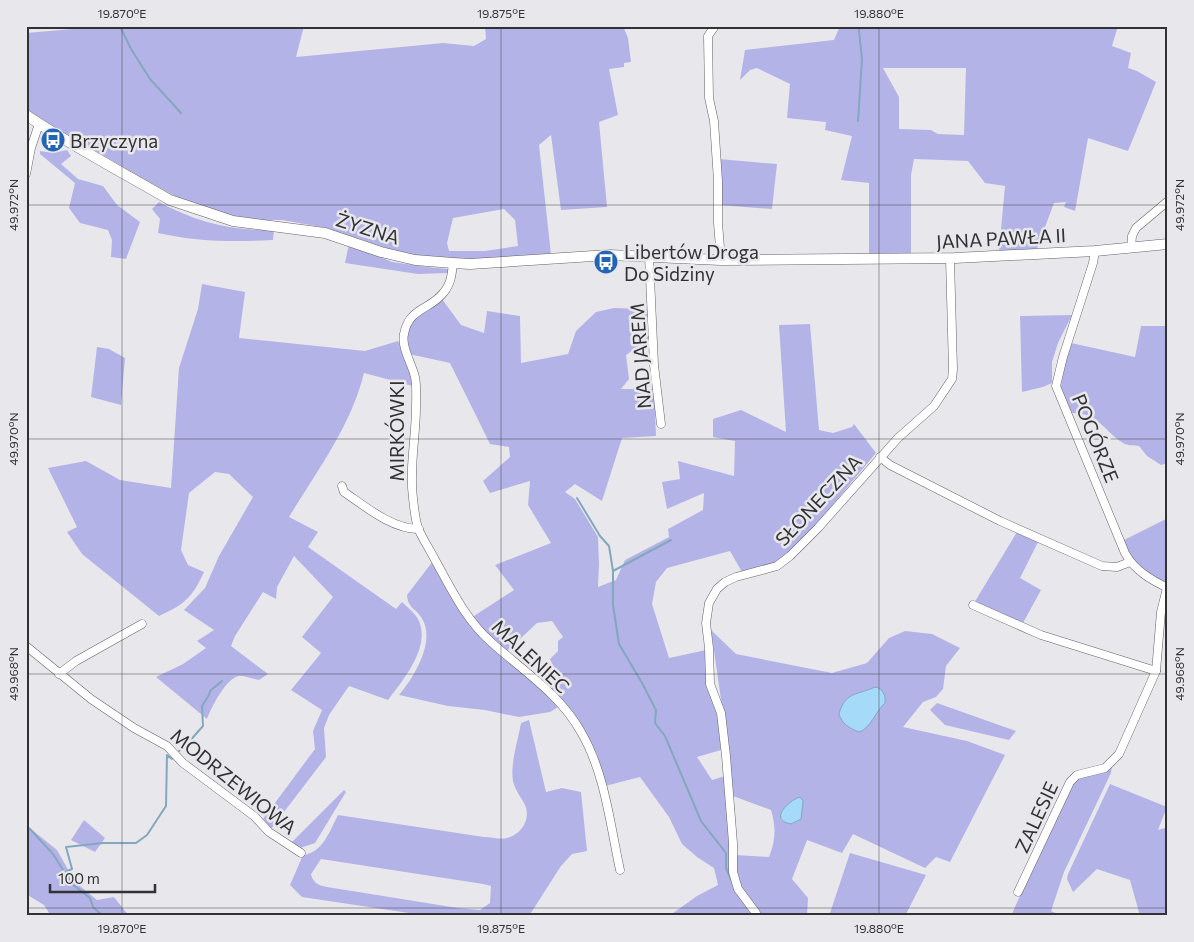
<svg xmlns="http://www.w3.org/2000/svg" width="1194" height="942" viewBox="0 0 1194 942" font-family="Commissioner,sans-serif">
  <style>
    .green { fill: #b4b3e8; fill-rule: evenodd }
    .water { fill: #a6daf9; stroke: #83a8be }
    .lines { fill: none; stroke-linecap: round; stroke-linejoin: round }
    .stream { stroke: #83a8be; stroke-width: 2 }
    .minor-casing { stroke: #636367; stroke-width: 9 }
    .tertiary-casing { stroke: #636367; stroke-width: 11 }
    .minor { stroke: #fff; stroke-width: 8 }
    .tertiary { stroke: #fff; stroke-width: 10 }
    .ticks { fill: none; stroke: #323234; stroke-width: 1; stroke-opacity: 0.45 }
    .labels { text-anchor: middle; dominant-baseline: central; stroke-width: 5; stroke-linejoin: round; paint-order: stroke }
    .poi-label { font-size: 19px; fill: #323234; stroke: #e8e8ec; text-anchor: start }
    .street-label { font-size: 19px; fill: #323234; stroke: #e8e8ec }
    .neatline { fill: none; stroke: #323234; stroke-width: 2 }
    .ticks-label { font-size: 12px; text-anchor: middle; fill: #323234 }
  </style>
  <rect width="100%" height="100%" fill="#e8e8ec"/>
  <g class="green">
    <path d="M73,26h231l-8,31 147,-14 31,3 12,-7 -1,-13h138l5,12 3,24 -7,1v4l-15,2 9,46 -19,7 8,85 -46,3 -10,-75 -12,10 12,110 -67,5 -68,-2 -89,-30 -45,-8h-31l-35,-7 -41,-17 -149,-84v-79l47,-4zM504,209l11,11 3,26 -33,5h-36l-2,-8 6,-25z"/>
    <path d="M840,26h278l-6,20 19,7 -3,15 9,3 19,11 -28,69 -40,-13 -13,73 -11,-4 2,-5 -12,1 -18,48h-37l6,-65 -20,-3 -17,-22 -54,-2 -3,16v78l-42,1v-71l-28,-3 11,-44 -27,-6 1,-8 -39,-4 3,-34 -33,-16 -7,2 -10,10 5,-30 89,-10zM883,68h83l-2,67 -26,-1 -7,-4 -32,-1v-32z"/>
    <polygon points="67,150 71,156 61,164 78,179 103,186 117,205 140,222 126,259 111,257 112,240 108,230 80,223 69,208 75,183 40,154 40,151 53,153"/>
    <polygon points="719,159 777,164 772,209 719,205"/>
    <path d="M159,202c37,20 72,29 115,28l-1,10c-39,2 -76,2 -115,-7l2,-14 -8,-10z"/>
    <polygon points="349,244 392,262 427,267 448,269 448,273 418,274 345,263"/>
    <path d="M202,284l43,8 -6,46 126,13 33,-10 11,28 4,17 -49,-13c-13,53 -47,98 -75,144l29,15 -10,15 88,62 6,-7c5,5 12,10 16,17 14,27 -15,61 -30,81l-39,-14 -20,29 -5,13 2,29 -55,72 -8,-10 52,-70 -2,-18 9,-21 -31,-20 30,-37 -19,-16 31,-40 -39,-41 -17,31 -1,12 -13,-7 -28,44 -4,10 37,28 -9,6c-6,-1 -13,-4 -19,-4 -13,0 -29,32 -33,43l-51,-42 27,-13 23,-16 -9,-7 17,-11 -30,-20 21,-22 14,-32 34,-59 -24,-23 -14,-2 -26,21 -8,57 7,15 16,7c-12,26 -19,32 -45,44l-77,-62 -15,-22 10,-5 -29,-59 38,-7 34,19 51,8 8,-120 19,-59z"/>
    <path d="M442,299l19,26 23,8 3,-22 33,5 1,47 47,-9 8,-23 20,-19 18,-4 34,1 2,30 -24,16 3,24 -8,10h33l2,47 -34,2 -20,63 -27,-17 -10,8 10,7 23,38 1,27 -1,23 18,-7 9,-20 44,-23 -1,-8 35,-19 1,-17 -37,16 -5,-27 18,-3 -2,-18 56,15 1,-35 -22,-4v-18l28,-9 45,22 -7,-107 31,-1 9,106 14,3 19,-6 2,-3 22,29 -81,97 -19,12 -34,10 -12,-21 -63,17 -11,14 -4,22 17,54 37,-8 13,72 2,28 -24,7 15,23 13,-4 6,100 24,40h-86l28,-20 21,-11 -4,-17 -17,-11 -15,-13 -13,-27 -29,-40 -35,9 -8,-32 -20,-31 -33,-41 13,-7 -7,-16 8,-8v-10l5,-4 -11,-16 -15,2 -31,29 -35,-34 43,-28 -19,-25 56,-22 -23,-38 2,-24 -40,12 -7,-12 27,-24 -1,-10 -19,-3 -40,-81 -41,-9c-5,-37 6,-36 33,-55z"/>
    <polygon points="1072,315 1058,343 1052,362 1052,383 1043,387 1022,392 1020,316"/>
    <path d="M1141,326h27v137l-7,2 -14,-9 -8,-10c-4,-1 -12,0 -16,-3 -18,-11 -24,-30 -51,-30l-11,-22 1,-25 9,-23 64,14z"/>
    <polygon points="97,347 109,349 125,358 121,405 91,397"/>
    <polygon points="1168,518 1168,585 1149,575 1135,563 1122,541"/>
    <polygon points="1017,532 1038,542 1020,578 1041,590 1023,623 974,603"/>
    <path d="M433,561l32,56 83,76 10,14 -8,5 -31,5 -34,-7 -37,-4 -49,-11c15,-18 38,-55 22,-78 -6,-9 -13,-9 -14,-22z"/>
    <path d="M711,630l25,24 96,19 35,-10 22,-25 16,-7 27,3 28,14 -14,18 -3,23 -7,8 -13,5 -20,25 64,14 38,14 -55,107 -14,-5 -11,11 -72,-34 -11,19 -35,-13 -15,39 16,19 -1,18h-49c-15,-24 -22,-32 -22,-61l33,2c7,-17 7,-30 2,-47l-38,-14 -4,-41z"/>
    <polygon points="937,703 1016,731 1009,740 945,725 930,710"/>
    <path d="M529,720l17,72 16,-4 19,4 6,59 -15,3 -11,12 -32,50h-100l-127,-19 -12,-12 13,-30c20,-2 27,-25 35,-40l146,22c7,0 17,3 23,1 15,-4 24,-19 18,-33 -4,-8 -10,-15 -12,-24 -3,-16 5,-41 8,-58zM321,859l162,25 8,2 -1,17 -10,7 -22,-2 -131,-21c-9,-2 -14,-4 -16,-13z"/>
    <polygon points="1112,766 1111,773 1064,872 1051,911 1062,916 1011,916 1053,822 1077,776"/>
    <polygon points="1110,784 1167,807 1158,830 1168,827 1168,916 1140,916 1130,880 1097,869 1073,892 1067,879 1068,874"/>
    <polygon points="344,790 346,792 315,843 300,848 292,842"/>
    <polygon points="84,820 105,838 95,852 71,840"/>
    <polygon points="26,825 57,850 75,882 97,900 114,897 129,916 51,916 44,905 26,894"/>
    <polygon points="850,853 926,875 905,916 829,916"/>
  </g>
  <g class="water">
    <path d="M875,687c8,1 11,9 10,16 -9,8 -15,26 -26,29 -10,-4 -17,-8 -20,-18 6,-23 20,-19 36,-27z"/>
    <path d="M797,798l3,-1 3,4 -2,18 -10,5c-22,-4 -4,-21 6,-26z"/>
  </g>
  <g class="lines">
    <g class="stream">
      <polyline points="120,26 131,49 150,79 181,113"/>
      <polyline points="858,121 862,59 859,31 860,26"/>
      <polyline points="577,498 600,536 609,546 613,571 613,605 619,644 642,683 656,710 655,723 665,736 701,821 726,853 726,868 734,886"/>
      <polyline points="613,571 671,540"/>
      <polyline points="179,751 188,743 203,726 202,706 209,695 210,691 222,681"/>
      <polyline points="26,827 30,829 53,854 72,884 90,898 93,907 103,916"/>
      <polyline points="65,872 72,869 66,847 103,843 136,843 147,835 166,806 167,755 172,759"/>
    </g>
    <defs>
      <g id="minor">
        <polyline points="715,26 708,36 709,98 714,121 718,181 718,223 721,260"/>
        <polyline points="26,174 31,148 39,124"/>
        <polyline points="1131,248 1132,236 1136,228 1168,201"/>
        <path d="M1095,251l-2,12 -30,94 -7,29 69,167c9,17 26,27 43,35"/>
        <polyline points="649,256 654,365 661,424"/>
        <path d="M453,263c-1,10 -2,21 -9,29 -13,18 -35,15 -40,42 -3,13 8,30 11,43 2,10 1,21 1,30 0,30 -7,61 -3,91 1,10 2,20 5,30 4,10 11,20 16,30 17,30 31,61 57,84 31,28 69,52 90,90 24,41 29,92 39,138"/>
        <polyline points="880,457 890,465 1000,521 1102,566 1117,567 1130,562"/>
        <path d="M342,486l2,6c22,15 48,37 75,37"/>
        <polyline points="973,605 1041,635 1156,671"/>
        <polyline points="26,646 91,699 134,728 167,746 183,763 254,816 269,832 301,853"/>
        <polyline points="59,674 76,661 142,624"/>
        <polyline points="1018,892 1070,782 1077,775 1105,768 1119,754 1156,671 1161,612 1167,588"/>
        <polyline points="756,916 756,913 738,889 733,872 733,843 726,756 721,713 710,684 709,648 706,623 709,603 717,589 725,582 736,577 777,566 790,556 818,528 898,438 934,406 952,379 953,369 950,259"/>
      </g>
      <path id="tertiary" d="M26,115c46,31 96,57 144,85l63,21 92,12 56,19 34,8 38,3 17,1 139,-9 112,5 234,-2 140,-7 73,-7"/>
    </defs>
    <use href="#minor" class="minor-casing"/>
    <use href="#tertiary" class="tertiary-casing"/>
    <use href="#minor" class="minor"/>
    <use href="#tertiary" class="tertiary"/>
  </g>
  <path class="ticks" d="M122,26v890M501,26v890M879,26v890M26,205h1142M26,439h1142M26,674h1142M26,908h1142"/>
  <defs>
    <symbol id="bus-disc" viewBox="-11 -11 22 22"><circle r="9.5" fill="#2464b5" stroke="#e8e8ec"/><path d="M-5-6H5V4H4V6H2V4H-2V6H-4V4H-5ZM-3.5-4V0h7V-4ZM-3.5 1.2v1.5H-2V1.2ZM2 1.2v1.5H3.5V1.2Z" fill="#fff"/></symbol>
  </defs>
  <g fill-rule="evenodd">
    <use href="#bus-disc" x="39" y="126" width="28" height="28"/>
    <use href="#bus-disc" x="592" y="248" width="28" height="28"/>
  </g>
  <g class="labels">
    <g class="poi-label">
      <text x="70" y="140">Brzyczyna</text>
      <text x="624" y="251">Libertów Droga<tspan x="624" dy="22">Do Sidziny</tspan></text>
    </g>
    <g class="street-label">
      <text transform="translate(368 228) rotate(17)">ŻYZNA</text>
      <text transform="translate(1001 238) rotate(-3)">JANA PAWŁA II</text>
      <text transform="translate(640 356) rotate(-94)">NAD JAREM</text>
      <text transform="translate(396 431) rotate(-90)">MIRKÓWKI</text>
      <text transform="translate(1096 438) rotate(68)">POGÓRZE</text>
      <text transform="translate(818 500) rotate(-47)">SŁONECZNA</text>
      <text transform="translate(531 656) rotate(43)">MALENIEC</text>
      <text transform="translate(234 781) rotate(39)">MODRZEWIOWA</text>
      <text transform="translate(1036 817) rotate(-65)">ZALESIE</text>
    </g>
  </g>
  <rect width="1194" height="942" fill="none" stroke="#e8e8ec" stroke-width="55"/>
  <path d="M50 884v8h105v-8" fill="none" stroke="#323234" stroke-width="2.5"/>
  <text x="58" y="884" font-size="15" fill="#323234" stroke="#e8e8ec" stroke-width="4" paint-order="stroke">100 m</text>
  <rect x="28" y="28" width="1138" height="886" class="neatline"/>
  <g class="ticks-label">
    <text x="122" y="18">19.870°E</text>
    <text x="501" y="18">19.875°E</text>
    <text x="879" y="18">19.880°E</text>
    <text transform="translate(14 205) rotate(-90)" y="4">49.972°N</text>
    <text transform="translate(1180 205) rotate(-90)" y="4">49.972°N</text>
    <text transform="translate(14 439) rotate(-90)" y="4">49.970°N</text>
    <text transform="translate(1180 439) rotate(-90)" y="4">49.970°N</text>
    <text transform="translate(14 674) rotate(-90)" y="4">49.968°N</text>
    <text transform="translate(1180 674) rotate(-90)" y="4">49.968°N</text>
    <text x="122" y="933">19.870°E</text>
    <text x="501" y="933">19.875°E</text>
    <text x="879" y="933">19.880°E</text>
  </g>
</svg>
